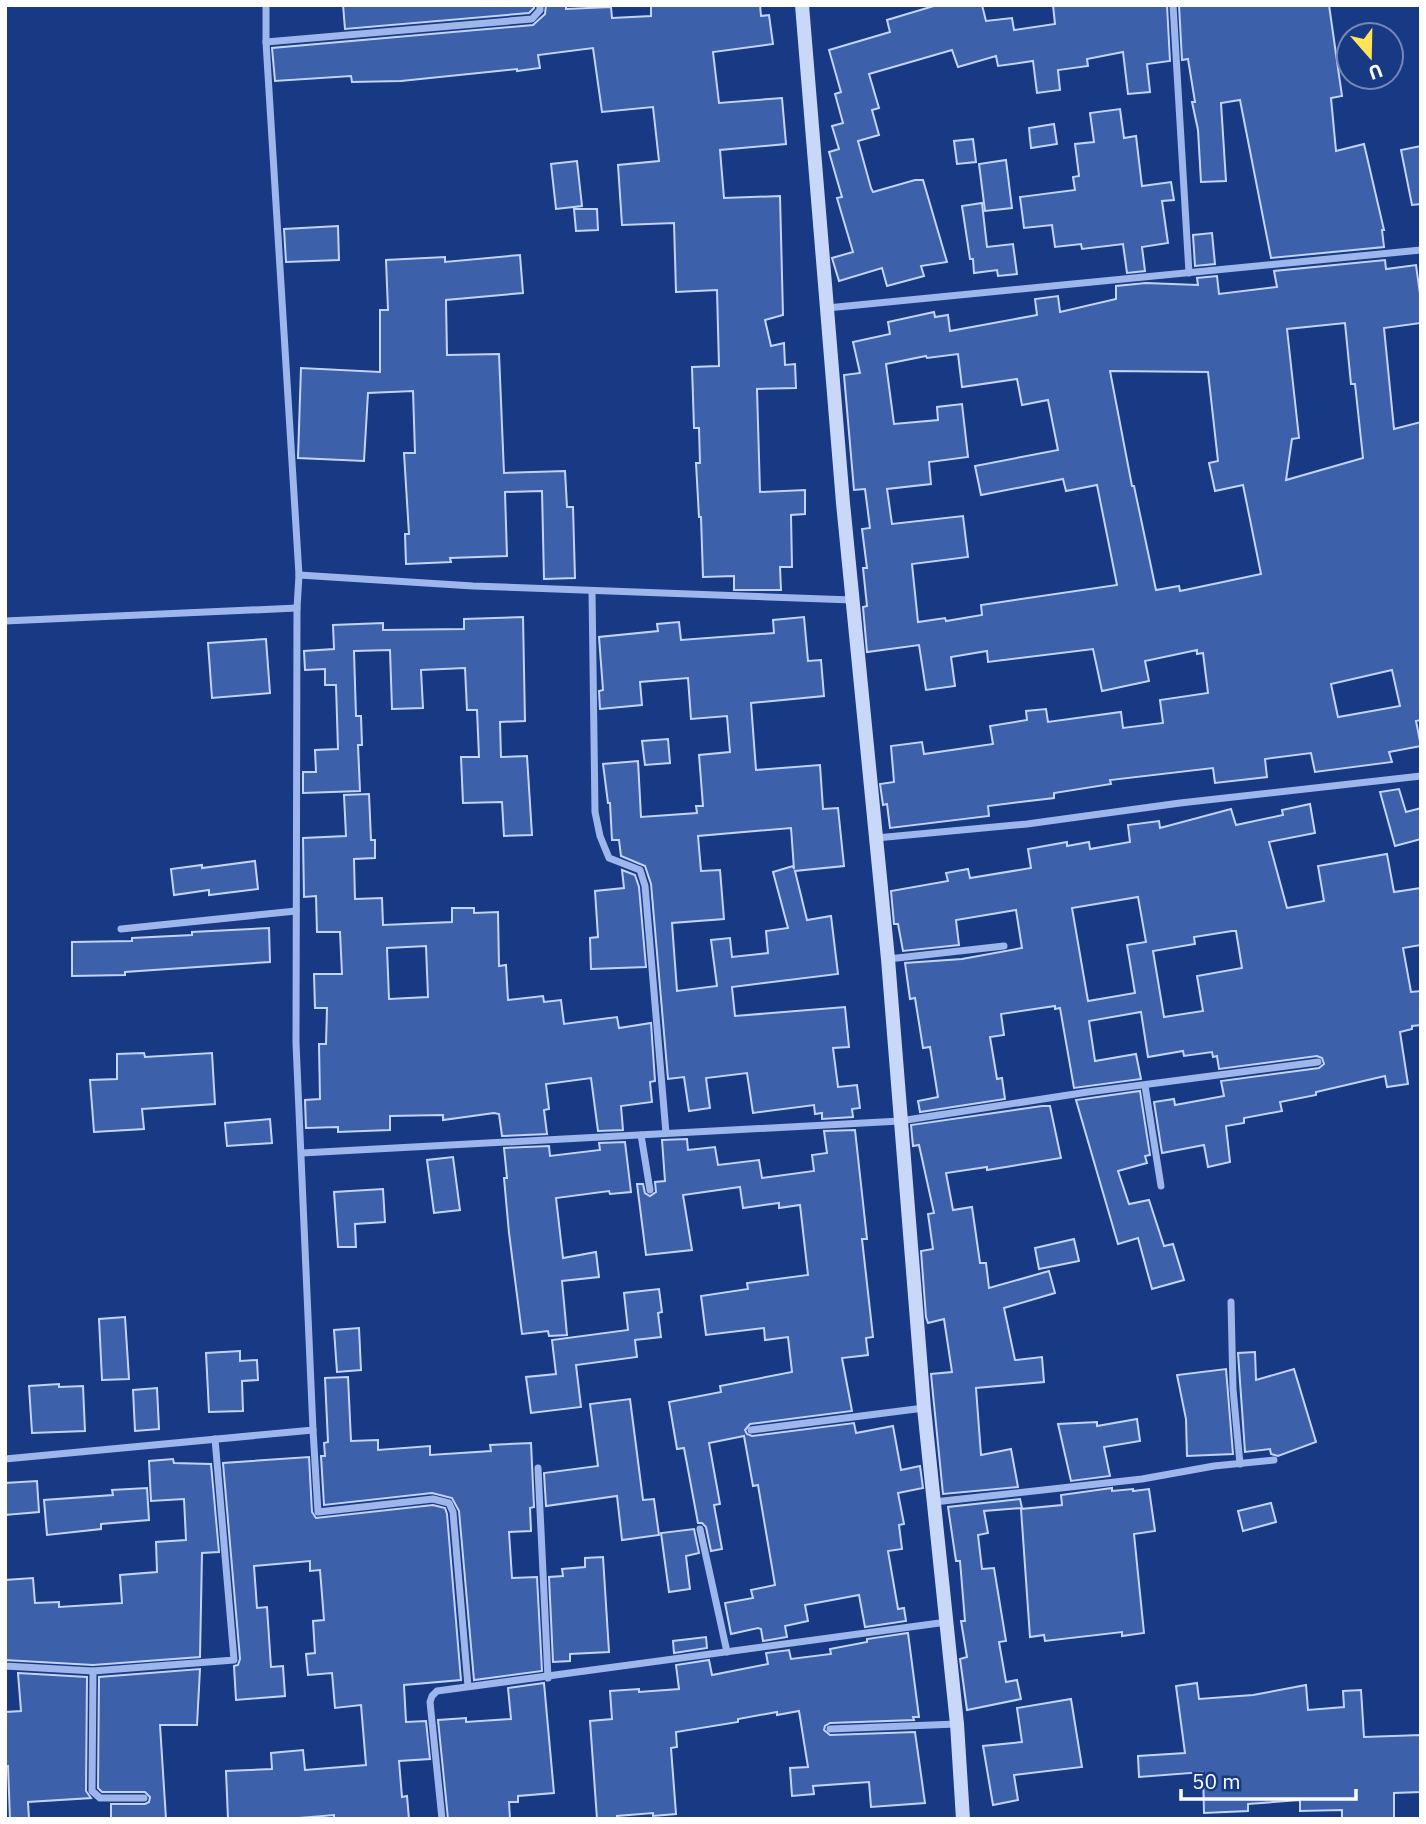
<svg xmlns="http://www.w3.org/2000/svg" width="1426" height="1824" viewBox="0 0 1426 1824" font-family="'IBM Plex Sans',sans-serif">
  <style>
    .building { fill: #3d60ab; stroke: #c2d4f9; stroke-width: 2; fill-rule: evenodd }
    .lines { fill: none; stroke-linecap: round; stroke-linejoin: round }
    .minor { stroke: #9db6ec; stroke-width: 7 }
    .secondary { stroke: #c9d7f9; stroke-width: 14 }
  </style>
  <rect width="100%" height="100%" fill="#183983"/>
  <g class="building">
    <polygon points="343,5 534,5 534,8 529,13 345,29"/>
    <polygon points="546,5 566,5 566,9 611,7 612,18 651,16 651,5 760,5 761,16 769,15 773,44 713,52 719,103 782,98 786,144 720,150 724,198 780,196 783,315 765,320 771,346 784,343 785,365 795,364 796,388 757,389 760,492 805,490 805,514 791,515 792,567 780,567 781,590 734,590 734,576 703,577 701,517 699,517 696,463 700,463 699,428 694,428 692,367 719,366 717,290 676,292 674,223 622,225 618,165 659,161 653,107 602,112 593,48 538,55 540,68 517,71 517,69 401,81 352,82 351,76 275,81 272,48 533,25 545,14"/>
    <polygon points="937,5 982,5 986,21 1012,18 1014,30 1055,24 1053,5 1167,5 1170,61 1147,64 1150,92 1128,94 1123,52 1087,59 1088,66 1058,70 1060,90 1037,93 1033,61 998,66 996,56 958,67 952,50 869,74 879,108 872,110 879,135 858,141 871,188 873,192 915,180 923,180 947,262 921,266 924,276 887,286 882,268 839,281 832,258 853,252 837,198 842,197 829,152 839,149 832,126 843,123 835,94 841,92 829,50 890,32 887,20"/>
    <polygon points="1179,5 1329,5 1342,96 1331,98 1336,151 1364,144 1384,230 1382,230 1384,247 1271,258 1240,100 1221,103 1226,181 1201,182 1198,130 1192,102 1195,102 1188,59 1182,60"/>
    <polygon points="1120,109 1124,138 1136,136 1142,186 1171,182 1174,200 1162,201 1168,243 1142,247 1145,271 1127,273 1123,244 1082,249 1081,244 1055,247 1052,225 1024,228 1020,197 1075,190 1073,177 1079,176 1075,144 1094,142 1090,113"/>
    <polygon points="1054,124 1057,144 1031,148 1029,128"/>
    <polygon points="973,139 976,162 957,164 954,141"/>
    <polygon points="1421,146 1421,204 1412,205 1401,150"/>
    <polygon points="1006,160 1012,208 985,211 979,164"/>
    <polygon points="577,161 582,206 556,209 551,164"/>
    <polygon points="982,203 987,247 1013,244 1017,274 998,276 997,270 974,273 973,259 970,259 962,206"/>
    <polygon points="574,209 597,209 598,230 576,231"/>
    <polygon points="338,226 339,260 286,262 284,229"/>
    <polygon points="1212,233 1215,264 1195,266 1193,235"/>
    <polygon points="520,255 523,293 446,300 447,355 499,354 504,473 565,471 567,507 573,507 575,578 544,579 542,491 505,492 507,556 450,558 451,562 406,564 405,534 409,534 404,453 415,453 413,391 368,393 364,461 298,458 301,368 380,372 380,310 388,310 386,260 445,257 445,262"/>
    <path d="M1385,260l1,9 30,-4 5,36v22l-37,5 10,101 27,-7v298l-5,1 5,25 -32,6 3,10 -77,10 -4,-19 -46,6 2,18 -52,6 -2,-15 -103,12 1,4 -57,9v5l-66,8 1,10 -99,12 -3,-24 -4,1 -3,-21 14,-2 -3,-36 31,-4 2,12 69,-10 -3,-18 37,-6 -1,-9 20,-2 2,13 73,-10 2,16 40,-5 -3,-23 48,-7 -5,-40 -6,1v-4l-52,11 4,20 -47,10 -9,-42 -105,13 -1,-11 -36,6 4,29 -29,4 -7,-45 -52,7 -4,-45 4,-1 -4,-38h4l-5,-39 8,-1 -5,-39 -11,1 -10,-115 16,-2 -7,-31 37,-8 -2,-12 46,-10 1,5 13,-2 2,16 87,-16 -2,-16 23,-3 2,16 56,-13v-13l30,-3 52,2 -1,-7 20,-2 2,18 58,-7 -3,-16zM1345,323l6,61h4l8,74 -77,22 6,-41 7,-1 -12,-109zM958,354l4,33 55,-8 5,26 26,-5 10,50 -83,16 6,29 82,-16 3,12 31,-6 20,100 -136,20 1,10 -36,6 -1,-3 -27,4 -6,-58 56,-7 -5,-41 -71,8 -5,-35 44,-5 -2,-22 39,-5 -6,-53 -25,3 1,13 -44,4 -8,-60 40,-8 1,2zM1110,371l98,1 10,89 -9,2 6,28 28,-6 18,89 -81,17 -1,-5 -23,4 -22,-104h-2zM1392,670l8,36 -62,11 -7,-33z"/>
    <polygon points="523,617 525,721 500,722 501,757 527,756 532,835 504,836 502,802 463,803 461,757 479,757 477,710 467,710 465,668 421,670 423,708 392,709 390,650 354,651 356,716 361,716 362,745 358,745 360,791 303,793 303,772 316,772 315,750 338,749 336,685 325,685 325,669 305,670 304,651 334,649 333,625 383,623 383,630 464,629 464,619"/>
    <path d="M804,617l4,44 13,-1 3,36 -73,7 5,67 64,-5 3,44 15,-1 6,58 -49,5 12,49 24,-4 7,58 -106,13 3,29 110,-9 4,40 -16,1 5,39 19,-2 3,23 -8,1 1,8 -31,2v-6l-7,1 -1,-9 -61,8 -6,-40 -41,5 4,30 -21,3 -5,-34 -16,2 -17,-195 -6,-18 -24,-10 -2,-16h-7l-2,-37h-2l-5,-39 35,-3 3,56 56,-4 -1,-7h7l-4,-51 31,-3 -3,-36 -36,3 -3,-41 -48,4 2,23 -42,4 -1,-18 4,-1 -4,-53 59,-6 -1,-7 22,-2 2,18 93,-7 -1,-13zM791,828l3,41 -1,-3 -20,6 15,56 -22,3 2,22 -36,4 -2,-19 -19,2 6,46 -40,5 -5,-68 52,-4 -4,-49 -19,1 -3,-35z"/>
    <polygon points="266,639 270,693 212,698 208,643"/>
    <polygon points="668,739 670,763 645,765 642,741"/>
    <polygon points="1399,789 1406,812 1421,808 1421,839 1395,846 1380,792"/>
    <path d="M369,794l2,46h4v18l-21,1 1,40 27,-1 1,27 69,-3v-14h22v5l24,-1 1,54 7,-1 2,35 35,-4 1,6 17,-2 3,24 53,-7 2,11 32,-5 4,58 -5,1 2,20 -31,4 2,24 -25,1 -7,-53 -45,6 3,25 -5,1 3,24 -45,2 -3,-22 -5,-1 -51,7v-5l-53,1v14l-52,2v-5l-32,1 -1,-28 15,-1 -1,-55h7l1,-36h-12l-1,-34h28l-2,-42h-23l-1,-36 -12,1 -1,-59 43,-2 -2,-41zM426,946l2,51 -39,2 -2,-51z"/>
    <path d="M1310,804l5,29 -46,9 18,66 37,-7 -6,-35 69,-12 7,38 27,-4v57l-18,3 8,44 10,-1v34l-9,1v3l-12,3 8,52 -21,3 -2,-11 -69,16v3l-36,7 2,9 -38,7v5l-18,3 4,36 -22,5 -4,-22 -42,8 -8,-51 20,-3 1,6 49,-9 -3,-15 98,-13 5,-4 -2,-6 -5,-2 -98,13 -2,-13 -4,1 -1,-5 -28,4 -1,-5 -35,6 -7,-45 -52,9 6,40 41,-7 5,25 -67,9 -14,-80 -5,1v-3l-54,8 3,21 -14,2 7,42 5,-1 3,21 -85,13 -2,-11 20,-4 -8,-50 -7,1 -8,-50 -5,1 -5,-36 57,-4 60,-11 -6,-38 -60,10 3,25 -56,6 -5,-27h-4l-3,-33 57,-10 -2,-8 22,-4 2,9 61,-10 -3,-19 39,-7v4l22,-4 1,7 40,-7 -2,-17 31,-4 1,7 71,-19 5,16 47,-10 -1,-5zM1138,897l8,45 -19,3 8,48 -47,8 -16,-93zM1232,931h4l6,37 -45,8 6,35 -39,6 -11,-66 42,-7 -1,-7z"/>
    <polygon points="255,861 258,889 209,895 209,890 174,895 171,869 202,865 202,868"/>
    <polygon points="622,870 635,875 639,887 646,967 591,969 590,938 598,937 595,891 624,888"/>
    <polygon points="269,928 270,962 125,972 125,975 72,976 72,942 132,941 132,938 192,935 192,932"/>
    <polygon points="144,1053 145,1057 212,1053 215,1104 142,1109 144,1129 94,1132 90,1080 117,1079 117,1054"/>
    <polygon points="1140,1091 1150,1155 1145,1156 1147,1163 1118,1171 1129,1204 1149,1200 1164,1246 1173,1244 1184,1280 1152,1289 1138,1238 1118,1244 1076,1100"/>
    <polygon points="1042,1106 1050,1106 1061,1158 987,1170 987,1167 946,1173 953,1210 972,1207 980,1263 986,1263 989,1288 1049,1271 1055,1293 1004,1308 1015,1360 1042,1357 1044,1382 976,1388 981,1455 1011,1449 1018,1487 943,1494 931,1374 952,1372 944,1319 928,1323 926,1317 921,1251 933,1249 928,1214 934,1213 919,1145 913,1146 911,1125"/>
    <polygon points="270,1119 272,1143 227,1146 225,1123"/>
    <polygon points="855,1130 867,1239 862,1239 873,1337 866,1338 868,1355 842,1358 852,1411 750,1424 745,1430 747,1434 752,1436 854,1423 856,1433 893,1426 901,1470 920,1466 923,1488 898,1493 904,1524 899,1525 902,1549 888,1551 898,1609 904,1608 906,1621 865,1627 859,1595 805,1605 808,1621 785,1626 787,1637 763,1641 761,1629 758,1628 731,1634 725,1603 753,1598 751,1590 775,1585 758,1485 753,1486 744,1436 709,1443 720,1504 714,1505 722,1549 711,1551 706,1527 702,1523 698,1523 684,1448 677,1449 669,1402 721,1392 720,1386 792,1372 788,1337 765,1340 764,1328 706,1335 701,1296 748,1289 747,1283 808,1275 800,1205 779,1208 779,1203 743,1208 740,1187 683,1195 692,1250 646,1255 637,1184 643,1184 645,1193 650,1196 656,1192 655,1182 665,1181 662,1140 687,1139 688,1150 715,1147 718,1165 759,1160 762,1178 814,1171 812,1155 827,1153 824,1131"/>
    <polygon points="625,1142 631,1192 610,1194 609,1191 556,1198 563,1258 596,1252 599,1277 562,1281 567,1335 549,1336 548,1331 522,1334 509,1233 504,1178 507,1178 504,1148 549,1146 550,1156 600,1150 599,1143"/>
    <polygon points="453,1157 460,1210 434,1213 427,1160"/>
    <polygon points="383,1189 385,1222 355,1224 356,1247 338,1247 334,1192"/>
    <polygon points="1074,1239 1079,1261 1039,1269 1035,1248"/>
    <polygon points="659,1289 662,1312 658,1313 661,1337 635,1340 637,1357 576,1365 581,1407 531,1413 526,1377 556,1374 552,1340 628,1330 624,1293"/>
    <polygon points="125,1317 129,1379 102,1380 99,1319"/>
    <polygon points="359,1328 361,1370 337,1372 334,1330"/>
    <polygon points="240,1351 240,1361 257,1360 258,1380 242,1381 243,1411 209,1412 206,1353"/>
    <polygon points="1255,1352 1256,1380 1294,1369 1316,1442 1278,1456 1271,1454 1270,1449 1245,1452 1238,1353"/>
    <polygon points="1226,1369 1233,1454 1187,1456 1186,1419 1177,1375"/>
    <polygon points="348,1377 351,1441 378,1440 378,1450 430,1446 430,1455 491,1451 490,1445 531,1443 534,1507 530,1508 531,1531 509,1532 512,1578 537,1577 542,1671 474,1680 459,1511 452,1498 432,1493 324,1505 321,1456 325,1456 324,1443 328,1442 325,1378"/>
    <polygon points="59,1384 59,1387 83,1386 85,1431 32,1433 29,1386"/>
    <polygon points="157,1388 159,1429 135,1431 133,1390"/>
    <polygon points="630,1399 643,1500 654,1499 659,1535 622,1540 617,1496 546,1506 544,1473 598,1466 590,1404"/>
    <polygon points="1137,1419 1140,1441 1104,1447 1110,1476 1071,1481 1058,1424 1097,1422 1097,1426"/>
    <polygon points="309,1457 312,1512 316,1518 433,1505 445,1508 447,1514 461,1680 404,1685 406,1722 426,1721 430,1759 399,1761 402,1797 407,1796 409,1819 334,1819 334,1815 287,1819 228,1819 226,1771 272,1769 271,1753 303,1750 305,1770 366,1765 361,1705 335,1708 332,1673 308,1675 306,1654 315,1653 313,1621 324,1620 320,1570 310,1571 310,1561 254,1566 257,1608 267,1607 271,1667 283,1666 285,1696 236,1700 234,1666 238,1665 240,1659 223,1463"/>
    <polygon points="173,1459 174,1463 211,1464 219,1552 202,1553 200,1657 93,1665 5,1660 5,1580 33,1578 35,1603 59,1602 59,1607 122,1603 120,1575 157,1572 156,1542 186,1540 184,1499 151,1501 149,1461"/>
    <polygon points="37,1481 39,1512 5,1515 5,1483"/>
    <polygon points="147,1488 149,1520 101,1524 101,1529 47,1535 44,1500 113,1495 112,1490"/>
    <polygon points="1112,1488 1112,1491 1133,1489 1133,1491 1149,1489 1155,1531 1134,1534 1144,1633 1122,1636 1122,1632 1045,1641 1044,1635 1030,1637 1021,1509 1062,1505 1061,1495"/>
    <polygon points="1020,1499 1022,1508 984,1511 988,1533 978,1535 982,1569 994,1568 1006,1641 999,1642 1006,1682 1017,1680 1021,1699 967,1710 960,1659 967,1657 961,1621 965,1621 960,1561 956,1561 948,1507"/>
    <polygon points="1271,1503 1276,1522 1243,1531 1238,1511"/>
    <polygon points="694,1529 699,1553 686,1556 690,1589 669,1592 661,1533"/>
    <polygon points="603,1557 609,1652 570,1654 570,1661 553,1662 549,1577 563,1576 562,1569 585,1567 585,1558"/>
    <polygon points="908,1633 919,1717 913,1717 914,1720 830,1723 825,1726 824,1730 830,1735 915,1732 925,1803 871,1807 869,1782 813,1786 814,1794 792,1796 790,1768 808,1767 799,1711 777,1715 777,1712 738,1719 738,1722 676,1732 677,1747 671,1748 676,1814 653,1816 653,1813 617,1816 617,1819 597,1819 590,1721 612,1719 610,1691 639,1689 639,1692 679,1689 676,1665 709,1660 712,1675 768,1664 766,1653 789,1650 791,1659 831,1654 830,1649 867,1642 867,1639"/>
    <polygon points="706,1637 707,1648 674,1653 673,1641"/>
    <polygon points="200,1669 197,1725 160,1725 166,1819 111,1819 111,1804 145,1804 149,1802 150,1797 145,1792 102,1792 98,1788 99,1677"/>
    <polygon points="18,1673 87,1677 86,1791 91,1798 28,1802 29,1819 10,1819 8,1766 5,1767 5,1712 21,1711"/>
    <polygon points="544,1683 554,1793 518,1796 518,1802 509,1802 510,1819 448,1819 438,1720 466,1718 466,1722 511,1719 508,1688"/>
    <polygon points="1197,1683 1199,1699 1253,1695 1306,1685 1308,1710 1344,1707 1343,1691 1361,1690 1364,1737 1421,1735 1421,1792 1394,1793 1394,1819 1342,1819 1342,1810 1300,1811 1300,1800 1248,1804 1248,1811 1204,1813 1203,1772 1139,1777 1138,1756 1185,1753 1176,1686"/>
    <polygon points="1071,1699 1082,1767 1014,1775 1018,1800 993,1805 983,1746 1022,1742 1017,1708"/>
  </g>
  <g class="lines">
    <g class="minor">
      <polyline points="266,5 266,42 299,575"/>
      <polyline points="1173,5 1189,273"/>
      <polyline points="266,42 532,19 540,10 540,5"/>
      <polyline points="827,308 1421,250"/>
      <polyline points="592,591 595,812 600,836 609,858 640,870 645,886 666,1133"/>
      <polyline points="5,621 297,608"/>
      <polyline points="876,838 1027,824 1180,803 1421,776"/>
      <polyline points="121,929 296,911"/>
      <polyline points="888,959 1004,946"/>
      <polyline points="1145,1086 1161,1186"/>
      <polyline points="641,1135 650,1190"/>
      <polyline points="302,1153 900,1121 1088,1092 1318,1062"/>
      <polyline points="1231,1302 1233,1389 1240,1464"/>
      <polyline points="313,1430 318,1512 433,1499 449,1503 453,1512 468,1686"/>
      <polyline points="751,1430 924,1408"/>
      <polyline points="5,1459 313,1430 296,1043 297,608 299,575 473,586 852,600"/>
      <polyline points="538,1468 548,1678"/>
      <polyline points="934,1502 1142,1479 1214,1466 1274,1460"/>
      <polyline points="700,1529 727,1652"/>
      <polyline points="5,1666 93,1671 234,1660 215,1439"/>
      <polyline points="93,1671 92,1791 100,1798 144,1798"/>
      <polyline points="830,1729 957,1724"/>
      <polyline points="442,1819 430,1702 432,1696 437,1691 947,1622"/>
    </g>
    <polyline class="secondary" points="802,5 843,503 888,959 924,1408 957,1724 963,1819"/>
  </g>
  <rect width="1426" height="1824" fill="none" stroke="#ffffff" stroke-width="14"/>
  <g transform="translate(1370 56) rotate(160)"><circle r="33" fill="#183983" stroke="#7488b5" stroke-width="2"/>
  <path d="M0-5L12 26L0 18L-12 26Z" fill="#ffe457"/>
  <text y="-10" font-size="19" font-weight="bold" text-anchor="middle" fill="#ffffff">U</text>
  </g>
  <path d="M1181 1789v10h175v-10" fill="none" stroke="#ffffff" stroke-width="3.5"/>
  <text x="1192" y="1789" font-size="21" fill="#ffffff" stroke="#183983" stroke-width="5" paint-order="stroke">50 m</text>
</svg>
